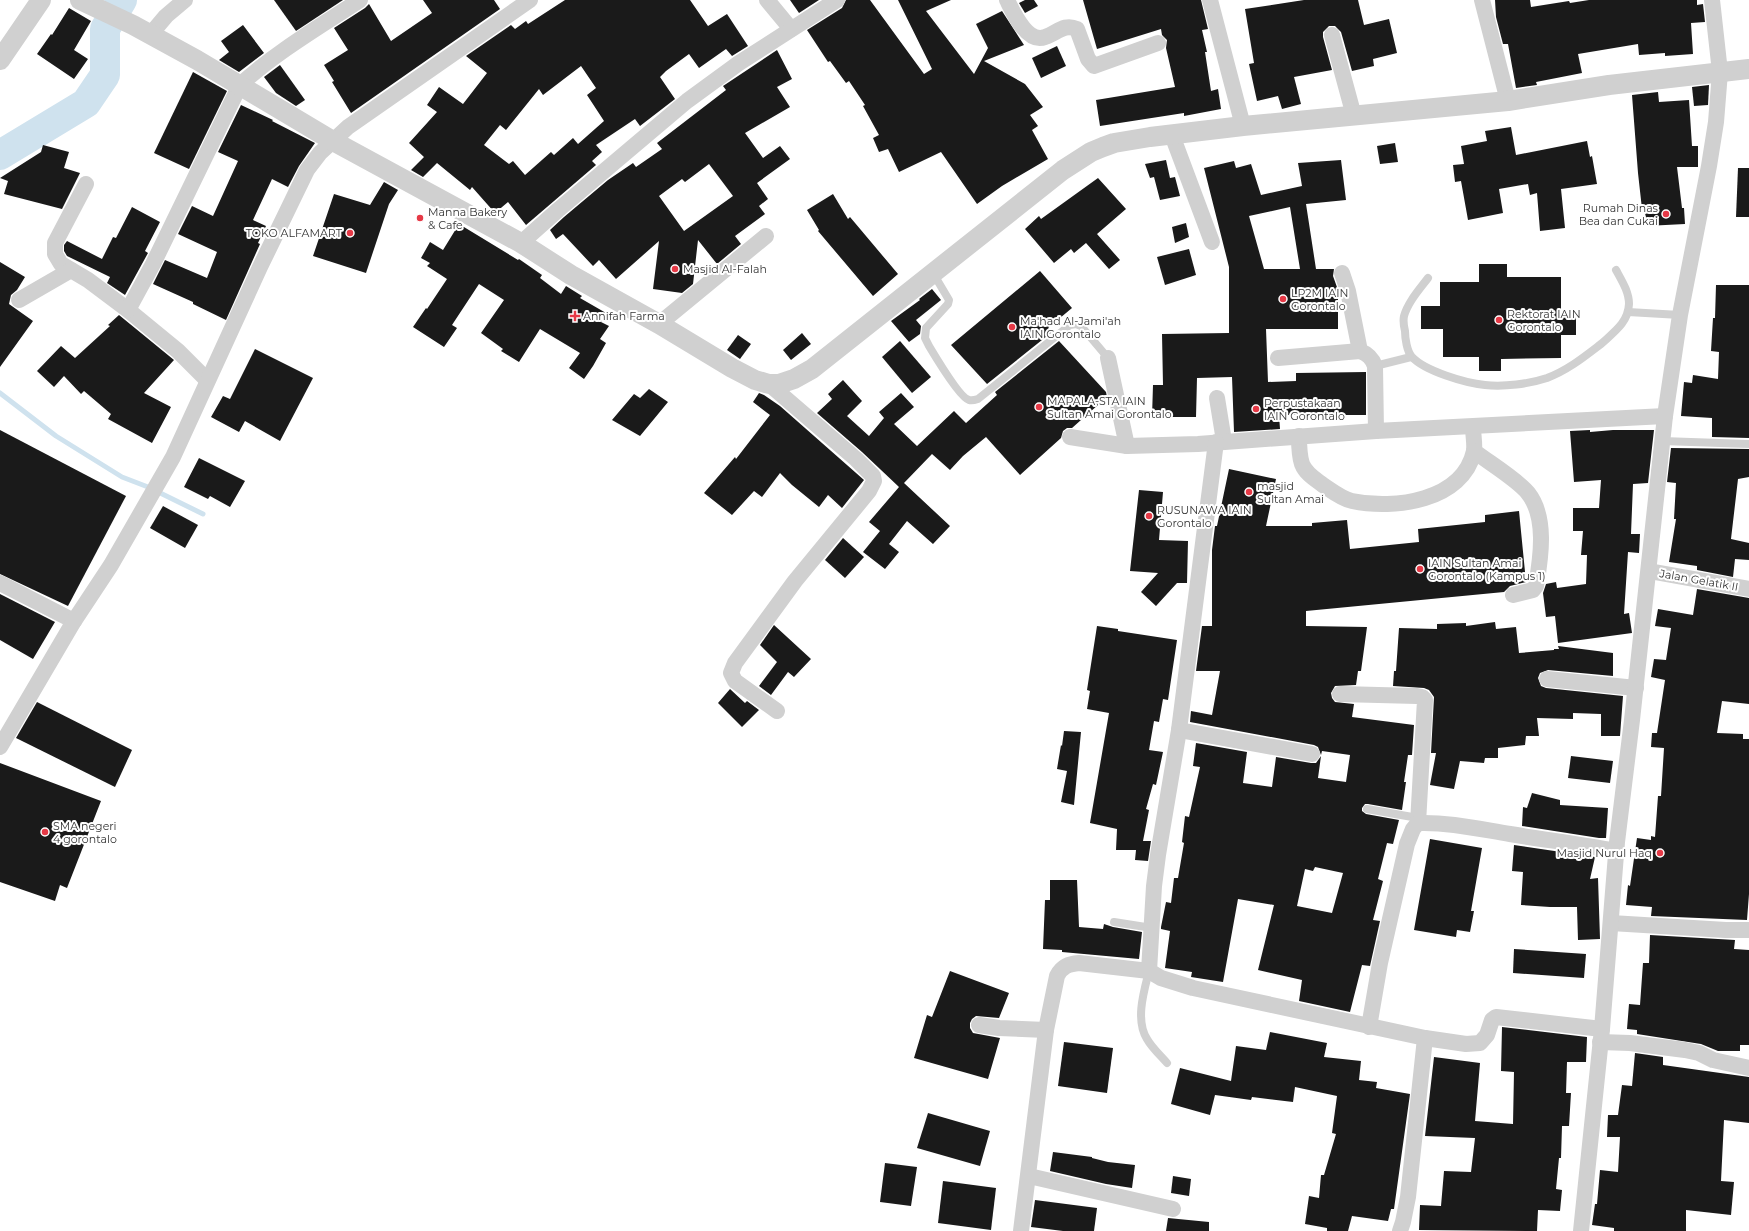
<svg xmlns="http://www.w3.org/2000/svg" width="1749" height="1231" viewBox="0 0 1749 1231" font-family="Montserrat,sans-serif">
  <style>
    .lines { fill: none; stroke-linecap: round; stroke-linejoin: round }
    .stream { stroke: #cfe2ee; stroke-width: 5 }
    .river { stroke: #cfe2ee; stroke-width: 30 }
    .building { fill: #1a1a1a; fill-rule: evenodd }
    .service { stroke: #d0d0d0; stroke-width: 8 }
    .minor { stroke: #d0d0d0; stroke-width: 16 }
    .tertiary { stroke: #d0d0d0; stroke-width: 20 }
    .poi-dot { fill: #e63946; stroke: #fff; stroke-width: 1.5 }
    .labels { text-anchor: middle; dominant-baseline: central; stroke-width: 4; stroke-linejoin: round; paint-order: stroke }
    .poi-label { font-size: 11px; fill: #333; stroke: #fff; text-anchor: start }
    .street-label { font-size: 11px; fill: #333; stroke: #fff }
  </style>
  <rect width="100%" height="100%" fill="#fff"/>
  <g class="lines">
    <polyline class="stream" points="0,393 56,436 122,477 148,487 203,514"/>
    <polyline class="river" points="0,155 86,103 105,75 105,29 122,0"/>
  </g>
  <g class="building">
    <polygon points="274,0 343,0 296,31"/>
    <polygon points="423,0 494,0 500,9 351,113 332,82 334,81 324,65 348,50 334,28 365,8 369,4 391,41 432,13"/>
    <path d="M565,0h125l18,26 19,-12 21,32 -16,10 -6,-7 -27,19 -10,-14 -23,17 -6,6 15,22 -35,27 -5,-7 -39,26 6,7 -10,9 4,4 -70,60 -18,-23 -13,11 -23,-26 -2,3 -33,-27 -14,14 -12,-7 13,-13 -15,-14 28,-31 -10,-7 12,-18 24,17 24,-31 -21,-17 45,-31 4,4 11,-8 2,3zM581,66l15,22 -9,7 17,26 -26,23 -5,-6 -19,17 -3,-3 -26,23 -12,-14 -4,3 -25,-19 16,-20 6,5 33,-41 4,6z"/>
    <polygon points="790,0 819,0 799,13"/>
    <polygon points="846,0 870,0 924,74 932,69 898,0 951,0 926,11 974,74 988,48 976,24 1002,11 1024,45 984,61 1025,84 1043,107 1030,115 1038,126 1032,130 1048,159 1002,186 977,204 941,152 899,172 888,149 879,152 873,138 879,135 863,106 865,105 849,81 846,83 830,61 828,62 807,30 842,8"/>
    <polygon points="1025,0 1034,0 1038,6 1025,13 1019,3"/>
    <polygon points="1083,0 1201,0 1208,29 1202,30 1207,52 1205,52 1211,91 1218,89 1221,109 1184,116 1184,113 1100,126 1096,100 1175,87 1166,48 1167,40 1162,35 1161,29 1097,49"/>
    <polygon points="1304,0 1358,0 1364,25 1389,19 1397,53 1373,59 1374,66 1352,71 1341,32 1335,26 1329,26 1323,32 1323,37 1332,70 1294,77 1301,104 1282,109 1278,96 1257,101 1249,64 1254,63 1245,9"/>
    <polygon points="1495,0 1530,0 1531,7 1569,1 1570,3 1589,0 1697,0 1697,5 1703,4 1705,22 1691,23 1693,54 1665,56 1665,53 1639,55 1638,44 1578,54 1582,73 1536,82 1537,85 1516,88 1508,44 1503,44 1496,17"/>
    <polygon points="69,8 91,21 74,50 88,59 74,79 37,54 51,34 52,35"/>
    <polygon points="243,25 264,53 239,72 219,60 229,52 221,41"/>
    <polygon points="1057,46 1066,66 1041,78 1032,58"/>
    <path d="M777,50l15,29 -15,8 13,20 -45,26 18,25 17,-12 10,13 -33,24 11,16 -9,7 6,8 -30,22 6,8 -24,20 -19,-24 -5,44 -11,9 -29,-4 6,-48 -43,38 -17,-19 -6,6 -30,-32 -7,5 -6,-9 14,-13 44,-37 25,-17 3,4 26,-18 -5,-6 69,-53 -3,-4zM709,164l24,32 -49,35 -25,-35 23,-17 3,3z"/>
    <polygon points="280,65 305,100 296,106 276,93 264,77"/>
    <polygon points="193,72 227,91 189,169 154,153"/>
    <polygon points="1709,85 1708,105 1694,106 1692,87"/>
    <polygon points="1658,92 1659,102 1689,100 1692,146 1698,146 1698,167 1677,167 1682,208 1684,208 1685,224 1646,226 1645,209 1642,209 1638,173 1632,95"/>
    <polygon points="241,105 273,120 272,121 315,143 299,166 288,187 272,179 253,220 266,226 258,243 260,244 226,320 193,304 193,302 153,284 165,260 207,278 217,252 178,234 192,206 213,216 238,161 218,152"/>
    <polygon points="1511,127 1516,155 1587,141 1590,157 1592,156 1597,184 1561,189 1565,228 1540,231 1537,193 1530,195 1528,184 1499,189 1503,213 1468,220 1461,181 1455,182 1453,165 1464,164 1461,146 1487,141 1485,131"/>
    <polygon points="1395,143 1398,162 1380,164 1377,146"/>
    <polygon points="43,145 69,152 64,168 80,173 62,209 4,194 8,181 0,178 41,152"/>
    <polygon points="1166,160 1170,178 1175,177 1180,196 1160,200 1154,177 1150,178 1145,164"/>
    <path d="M1341,160l5,40 -40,4 10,65h18l-1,7 5,14v39h-72l2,53 28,-1v-8l70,-1v43h-87l1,14 -46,3 -2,-55 -35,1 -1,39h-44l1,-32h10l-1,-51 67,-1v-66l-25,-99 30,-7 2,7 15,-4 10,31 41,-9 -4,-23zM1290,207l10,62h-36l-15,-53z"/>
    <polygon points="1738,168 1749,168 1749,217 1736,217"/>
    <polygon points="1098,178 1126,209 1097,234 1120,260 1109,269 1086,243 1074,253 1071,249 1054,263 1025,229 1039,216 1041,219"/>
    <polygon points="384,182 398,190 389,204 366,273 313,256 334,194 370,205"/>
    <polygon points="833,194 848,219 850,217 898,274 873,296 818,231 819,230 807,210"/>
    <polygon points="132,207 160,222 145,251 148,253 125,295 107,283 110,277 67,256 64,251 64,245 67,241 102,259 113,237 116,238"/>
    <polygon points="1186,223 1189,237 1175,243 1172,227"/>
    <polygon points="459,224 518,260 519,259 542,275 540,278 561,294 566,286 582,296 580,298 606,313 601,322 609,326 600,339 606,343 593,366 584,379 569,368 580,353 540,329 519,362 501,351 503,349 481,333 504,300 479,284 452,325 457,328 444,347 413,327 426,308 427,309 447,279 427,266 430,263 421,258 430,242 443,250"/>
    <polygon points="1189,249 1196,275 1165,285 1157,257"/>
    <polygon points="0,262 25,277 17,290 11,295 9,304 33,321 0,367"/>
    <polygon points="1479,264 1507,264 1507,277 1561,277 1561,312 1576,312 1576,335 1561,335 1561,358 1501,359 1501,371 1479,371 1479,357 1443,357 1443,329 1421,329 1421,306 1440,306 1440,282 1479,282"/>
    <polygon points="1040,271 1072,308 1048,328 1052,332 987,384 951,345"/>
    <polygon points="1716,285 1749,285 1749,438 1712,437 1712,418 1681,416 1684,382 1692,383 1693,375 1718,379 1719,352 1711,351 1713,318 1715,318"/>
    <polygon points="932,289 941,300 916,320 921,326 920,334 909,342 891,321 920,300 919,299"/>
    <polygon points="119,315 174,360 144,393 171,407 152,443 108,419 111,414 84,391 81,394 64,376 54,387 37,371 61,346 75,358 110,326 108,325"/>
    <polygon points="802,333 811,344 791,360 783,350"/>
    <polygon points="738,335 751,344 740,359 727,350"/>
    <polygon points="900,341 931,377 912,393 882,357"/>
    <polygon points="1059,341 1106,392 1107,397 1072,428 1067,428 1063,431 1061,438 1020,475 986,437 963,456 950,470 932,454 904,483 950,526 933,544 907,521 889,544 899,552 885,569 863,552 880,531 869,522 899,487 862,452 817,413 832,399 828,394 843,380 862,401 847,416 869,436 884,418 879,412 901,393 914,407 894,424 917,446 954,411 966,423 997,395 995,392"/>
    <polygon points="255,349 313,378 280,441 245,421 239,432 211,417 223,396 230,399"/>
    <polygon points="649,389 668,402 640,436 612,420 634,394 640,398"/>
    <polygon points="759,393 764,395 780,406 864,480 842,508 828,495 819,507 792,485 780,473 762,497 754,491 732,515 704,493 735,457 736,459 770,415 753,402"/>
    <polygon points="0,430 126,496 68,606 0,574"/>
    <polygon points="1590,430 1590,432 1613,430 1654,430 1648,483 1633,484 1631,534 1640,534 1639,553 1628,552 1624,614 1629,613 1632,633 1558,643 1555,616 1546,617 1543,593 1546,584 1556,582 1557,588 1586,584 1587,555 1581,555 1583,531 1573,531 1573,508 1599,508 1601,480 1574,482 1570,431"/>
    <polygon points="1671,448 1749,449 1749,477 1738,479 1731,539 1749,543 1749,560 1735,559 1733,577 1697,570 1697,566 1669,562 1676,519 1674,519 1676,483 1667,482"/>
    <polygon points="199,458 245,481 230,507 210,496 208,499 184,487"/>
    <path d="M1229,469l47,10 -10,47h46v-3l35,-3 3,29 69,-7 -1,-13 67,-7v-7l34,-4 7,71 -16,4 -6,6 -198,19v15l61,1 -6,44h-3l-2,14 -21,1 -4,7 1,5 3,4 19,2 -2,13 62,8 -2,30h-4l-4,27h2l-4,28 -34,-6h-3l-3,4v3l4,3 33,6 -6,24 -6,-1 -9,36 5,2 -10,39 7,1 -10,45 -8,-1 -12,47 -51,-11 3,-21 -44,-10 16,-65 -36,-6 -15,83 -32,-5 1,-5 -27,-4 5,-37 -9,-2v-2l5,-25 5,1 3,-25h4l6,-35 -2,-1 3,-26 4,1 11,-50 -7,-1 3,-23 51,9 -4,31 29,4 4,-30 35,6h5l5,-7 -3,22 28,4 4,-27 -28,-4 -1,4 -3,-8 -4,-2 -124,-23 1,-11 21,4 8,-44h-24l6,-45h10v-76l3,-24h2zM1315,867l28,6 -11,40 -35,-7 8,-37 8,2z"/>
    <polygon points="1139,490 1163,492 1159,540 1188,541 1187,583 1177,583 1156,606 1141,592 1158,573 1130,571"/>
    <polygon points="163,506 198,525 185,548 150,528"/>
    <polygon points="843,538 864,557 845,578 825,560"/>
    <polygon points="1697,589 1749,598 1749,704 1722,701 1717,733 1743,734 1743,739 1749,739 1749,894 1747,920 1651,916 1652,907 1626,905 1628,885 1630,886 1637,838 1651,840 1651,836 1655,837 1658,796 1661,796 1664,748 1651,747 1652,733 1657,733 1665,680 1651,677 1654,659 1666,660 1671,628 1655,626 1658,609 1693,615"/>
    <polygon points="0,594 55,622 33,659 0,640"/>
    <polygon points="1495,622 1496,629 1516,627 1519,653 1554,650 1554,649 1559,649 1558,646 1613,653 1613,676 1548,670 1540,673 1538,678 1541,686 1546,688 1623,696 1620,736 1601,736 1601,714 1573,713 1573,719 1537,718 1539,736 1526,736 1525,745 1498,748 1498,758 1485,758 1484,763 1460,761 1454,789 1430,785 1436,753 1431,753 1434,697 1429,690 1424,688 1393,686 1394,671 1396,671 1399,628 1437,629 1437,624 1466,623 1466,626"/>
    <polygon points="774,625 811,659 794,677 788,672 771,695 759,686 777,662 760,645"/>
    <polygon points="1097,626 1118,629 1118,631 1177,640 1168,700 1163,699 1159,722 1154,721 1149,750 1163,752 1156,785 1153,784 1146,809 1149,810 1143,841 1151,841 1148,861 1135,860 1136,850 1116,850 1117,829 1090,823 1109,713 1087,709 1090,691 1087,690"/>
    <polygon points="730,689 745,703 747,701 759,710 742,727 718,703"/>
    <polygon points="37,702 132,750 115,787 16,738"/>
    <polygon points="1064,731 1081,732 1074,805 1061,802 1067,771 1057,769 1061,745 1062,746"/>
    <polygon points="1571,756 1613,761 1610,783 1568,778"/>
    <polygon points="0,763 101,801 67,888 60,885 55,901 0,882"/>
    <polygon points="1532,793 1560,800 1560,805 1608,808 1606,838 1599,838 1522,826 1523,807 1527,808"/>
    <polygon points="1430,839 1482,848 1471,911 1474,911 1470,932 1457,930 1456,937 1414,930"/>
    <polygon points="1514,845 1595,857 1590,879 1598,878 1600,939 1578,940 1577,907 1550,907 1521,905 1523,872 1512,871"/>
    <polygon points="1050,880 1077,880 1079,927 1103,929 1104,924 1113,927 1142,932 1139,959 1062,952 1062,950 1043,949 1045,900 1050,900"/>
    <polygon points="1650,935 1735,940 1734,949 1749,950 1749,1045 1740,1045 1740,1051 1718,1051 1701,1044 1637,1034 1637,1030 1627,1029 1629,1004 1640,1005 1643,963 1649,963"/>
    <polygon points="1514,949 1586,954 1584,978 1513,973"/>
    <polygon points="950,971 1009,993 999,1018 976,1016 972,1019 970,1023 970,1028 973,1033 1000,1038 988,1079 914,1058 927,1015 932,1017"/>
    <polygon points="1502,1027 1587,1037 1586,1062 1567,1062 1566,1093 1571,1093 1569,1126 1562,1126 1561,1158 1559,1158 1556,1189 1562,1190 1560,1211 1538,1210 1537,1231 1419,1230 1420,1205 1441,1206 1444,1171 1471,1172 1475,1138 1425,1136 1434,1057 1480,1063 1475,1121 1513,1124 1514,1072 1501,1071"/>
    <polygon points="1270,1032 1327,1043 1324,1057 1361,1061 1359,1080 1377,1082 1376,1088 1410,1094 1394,1209 1391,1209 1388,1221 1352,1216 1348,1231 1327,1231 1327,1228 1305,1224 1309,1196 1319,1198 1321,1175 1324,1175 1336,1134 1332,1133 1337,1096 1295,1087 1293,1102 1252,1097 1251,1100 1215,1095 1210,1115 1171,1104 1180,1068 1231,1081 1236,1046 1266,1050"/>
    <polygon points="1064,1042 1113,1048 1107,1093 1058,1086"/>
    <polygon points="1635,1053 1663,1057 1663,1065 1749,1077 1749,1123 1724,1120 1721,1181 1734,1182 1731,1215 1686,1210 1686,1231 1614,1231 1614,1228 1592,1225 1595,1204 1597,1204 1600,1170 1618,1172 1620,1137 1607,1137 1608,1115 1618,1115 1622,1085 1632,1086"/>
    <polygon points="928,1113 990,1131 980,1166 917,1148"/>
    <polygon points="1053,1152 1092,1157 1092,1158 1108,1162 1135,1165 1132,1188 1106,1184 1050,1171"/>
    <polygon points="885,1163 917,1167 911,1206 880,1202"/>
    <polygon points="1173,1176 1191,1179 1189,1196 1171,1193"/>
    <polygon points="943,1181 996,1188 991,1230 938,1223"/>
    <polygon points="1035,1200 1097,1208 1094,1231 1063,1231 1031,1227"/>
    <polygon points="1168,1218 1209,1222 1209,1231 1166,1231"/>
  </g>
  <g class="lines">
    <g class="service">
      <path d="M933,273l16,27 -1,4 -22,24 -1,10 4,8c6,10 31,52 40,54 3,1 6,0 9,-1l92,-74 6,-1 5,2 27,32"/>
      <path d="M1428,278c-9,12 -20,24 -24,38 -1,5 0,11 1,15 0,7 2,21 7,26 13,14 53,26 73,28 19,2 44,-1 62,-7 21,-8 37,-21 54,-34 13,-12 27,-21 28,-40 0,-12 -7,-23 -13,-34"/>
      <polyline points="1628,312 1680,315"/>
      <polyline points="1375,366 1411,357"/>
      <polyline points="1662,441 1749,444"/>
      <polyline points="1367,809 1418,818"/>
      <polyline points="1114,922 1152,928"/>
      <path d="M1149,971c-5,20 -14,49 -2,68 5,9 14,17 20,24"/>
    </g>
    <g class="minor">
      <polyline points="767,0 791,29"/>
      <path d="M1007,0c6,12 20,44 38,37 12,-4 19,-14 32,-8l11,30 6,7 64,-23"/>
      <polyline points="1210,0 1243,126"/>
      <polyline points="1482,0 1508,101"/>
      <polyline points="150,35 166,16 185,0"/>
      <polyline points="1332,35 1354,116"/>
      <polyline points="1172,135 1212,242"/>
      <polyline points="86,184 55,243 55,254 61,264 88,280 128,310 178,351 207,380"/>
      <polyline points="521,243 558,210 687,101 739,63 837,0"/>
      <polyline points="1342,273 1348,291 1360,351"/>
      <polyline points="19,300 71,270"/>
      <path d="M128,310l25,-46 87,-179c36,-33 79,-58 120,-85"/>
      <polyline points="659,324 766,236"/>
      <polyline points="1108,358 1127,446"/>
      <path d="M1278,358l82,-7c8,3 12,7 15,15l1,65"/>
      <polyline points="769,384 856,459 873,476 874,481 869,491 795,581 735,663 731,673 735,681 777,711"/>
      <polyline points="1217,398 1224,441"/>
      <path d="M1299,436c0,9 0,19 3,28 4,10 13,15 21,21 9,6 19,14 29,16 42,9 111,0 122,-50 1,-7 -1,-17 -1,-24"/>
      <polyline points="1070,437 1127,446 1198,444 1376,431 1665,416"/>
      <path d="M1474,451c14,11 44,29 54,42 19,24 13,64 8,93l-3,4 -20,5"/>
      <polyline points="1649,571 1749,589"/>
      <polyline points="0,583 74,621"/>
      <polyline points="1547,679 1636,688"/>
      <polyline points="1340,694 1417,696 1422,697 1425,700 1418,823"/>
      <polyline points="1179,730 1312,754"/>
      <polyline points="0,747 74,621 111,565 173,457 260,267 307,170 320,153 348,127 530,0"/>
      <polyline points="1611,923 1726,930 1749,930"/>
      <polyline points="1149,971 1154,886 1158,855 1179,730 1216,442"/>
      <polyline points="979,1025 999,1028 1046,1030"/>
      <path d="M1369,1027l11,-64 27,-119 6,-15 5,-6c31,-1 61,6 92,11 35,6 71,10 106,17"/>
      <polyline points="1600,1042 1630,1043 1685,1050 1699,1053 1713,1060 1749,1068"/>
      <polyline points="1029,1176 1173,1209"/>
      <path d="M1021,1231l25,-201 11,-54c5,-10 12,-12 22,-13l70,8 12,7 32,10 232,50 41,6 14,-1 7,-8 5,-15 4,-3 106,12"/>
      <polyline points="1400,1231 1403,1222 1408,1197 1425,1038"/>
      <polyline points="1581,1231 1602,1029 1617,842 1632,720 1665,416 1680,315 1709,166 1716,122 1720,72 1712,0"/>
    </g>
    <g class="tertiary">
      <polyline points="80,0 133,25 197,60 333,141 521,243 571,275 659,324 732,368 755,380 769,384 779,384 794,379 812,369 1063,170 1091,152 1103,147 1114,143 1150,137 1243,126 1508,101 1609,85 1749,69"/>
      <polyline points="0,60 41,0"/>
    </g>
  </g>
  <g class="poi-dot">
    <circle cx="1666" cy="214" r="4"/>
    <circle cx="420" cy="218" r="4"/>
    <circle cx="350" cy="233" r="4"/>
    <circle cx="675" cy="269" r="4"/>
    <circle cx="1283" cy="299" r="4"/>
    <path d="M573 310h4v4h4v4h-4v4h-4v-4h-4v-4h4z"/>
    <circle cx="1499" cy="320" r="4"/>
    <circle cx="1012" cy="327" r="4"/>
    <circle cx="1039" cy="407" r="4"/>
    <circle cx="1256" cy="409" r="4"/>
    <circle cx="1249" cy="492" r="4"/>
    <circle cx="1149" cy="516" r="4"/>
    <circle cx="1420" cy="569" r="4"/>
    <circle cx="45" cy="832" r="4"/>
    <circle cx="1660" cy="853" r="4"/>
  </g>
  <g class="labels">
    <g class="poi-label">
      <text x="1658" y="208" text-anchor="end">Rumah Dinas<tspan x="1658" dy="13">Bea dan Cukai</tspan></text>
      <text x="428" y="212">Manna Bakery<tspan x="428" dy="13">&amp; Cafe</tspan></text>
      <text x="342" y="233" text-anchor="end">TOKO ALFAMART</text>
      <text x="683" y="269">Masjid Al-Falah</text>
      <text x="1291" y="293">LP2M IAIN<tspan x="1291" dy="13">Gorontalo</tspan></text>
      <text x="1507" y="314">Rektorat IAIN<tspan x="1507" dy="13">Gorontalo</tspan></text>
      <text x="583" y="316">Annifah Farma</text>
      <text x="1020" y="321">Ma'had Al-Jami'ah<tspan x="1020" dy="13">IAIN Gorontalo</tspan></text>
      <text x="1047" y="401">MAPALA-STA IAIN<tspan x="1047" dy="13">Sultan Amai Gorontalo</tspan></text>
      <text x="1264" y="403">Perpustakaan<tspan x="1264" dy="13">IAIN Gorontalo</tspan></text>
      <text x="1257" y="486">masjid<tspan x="1257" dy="13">Sultan Amai</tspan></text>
      <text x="1157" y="510">RUSUNAWA IAIN<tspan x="1157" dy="13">Gorontalo</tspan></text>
      <text x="1428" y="563">IAIN Sultan Amai<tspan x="1428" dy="13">Gorontalo (Kampus 1)</tspan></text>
      <text x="53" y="826">SMA negeri<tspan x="53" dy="13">4 gorontalo</tspan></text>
      <text x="1652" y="853" text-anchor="end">Masjid Nurul Haq</text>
    </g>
    <g class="street-label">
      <text transform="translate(1699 580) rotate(10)">Jalan Gelatik II</text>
    </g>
  </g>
</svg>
